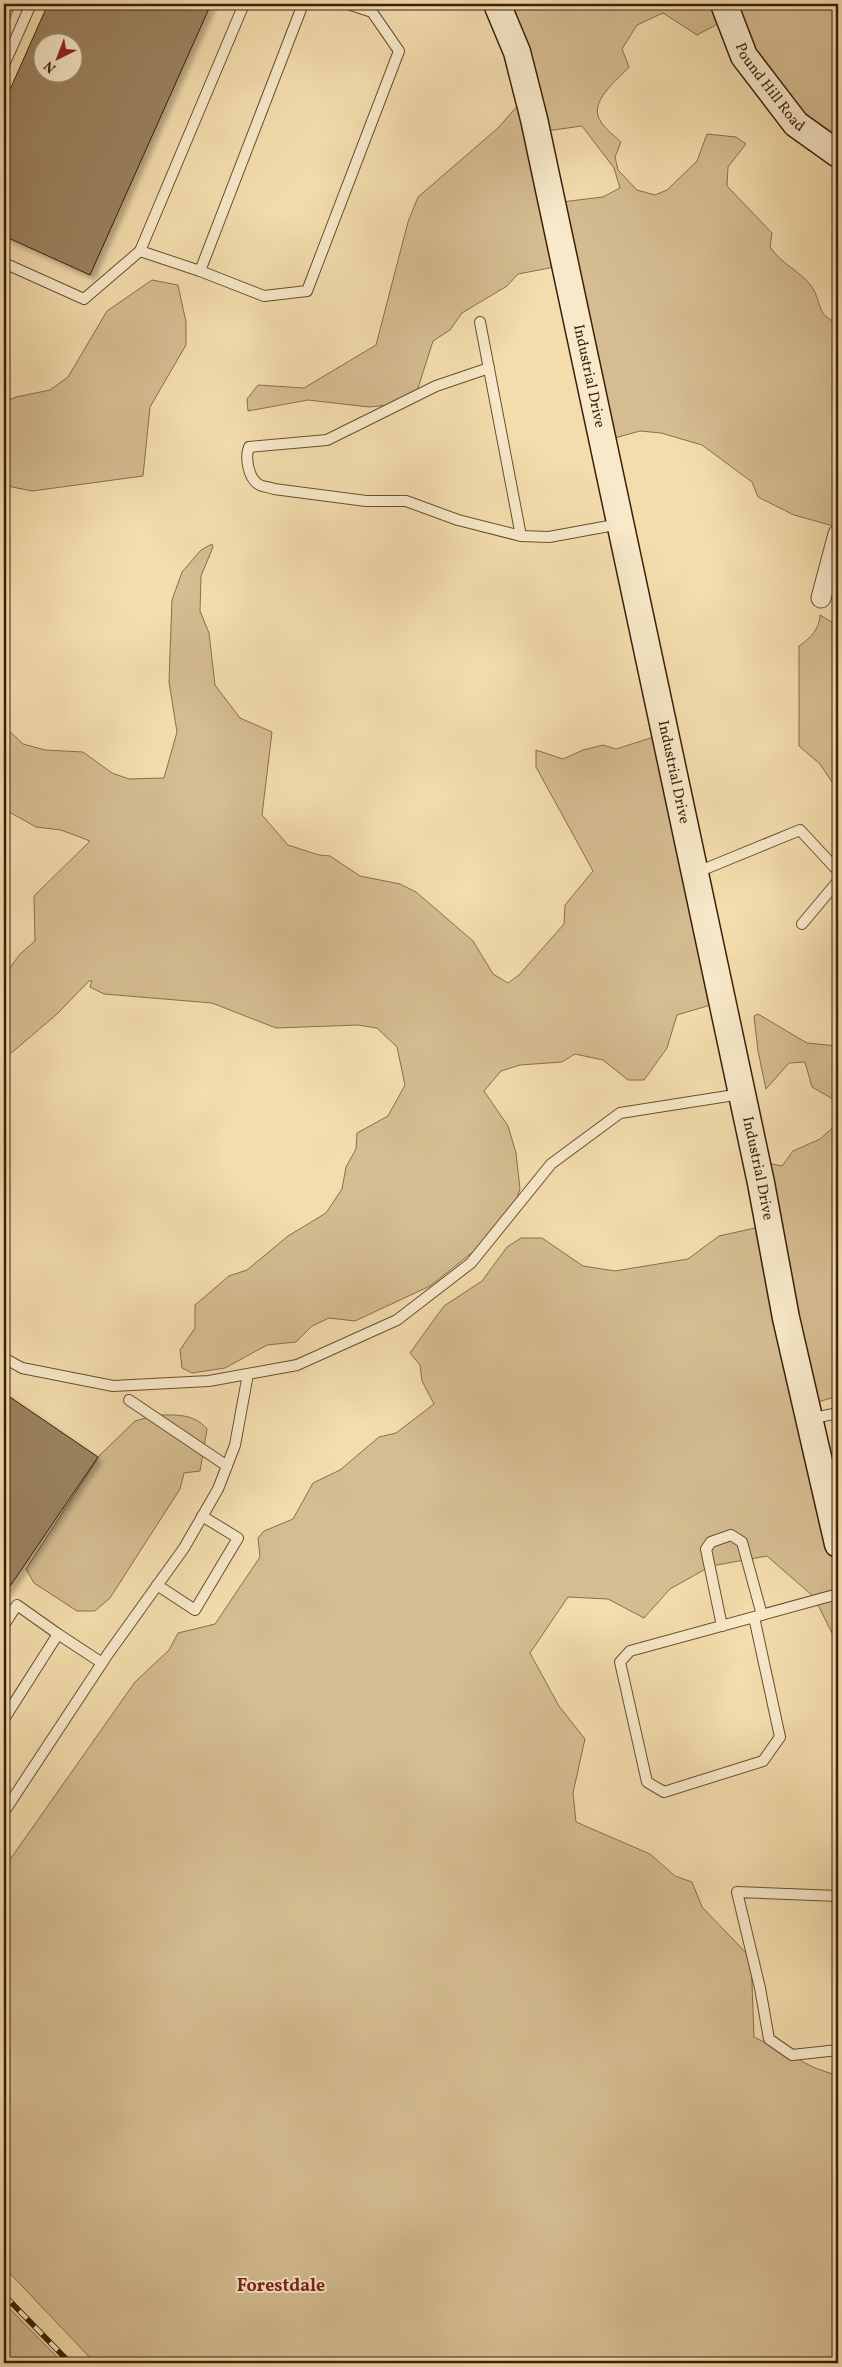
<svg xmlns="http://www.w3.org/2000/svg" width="842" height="2367" viewBox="0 0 842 2367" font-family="Vollkorn,serif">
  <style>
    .green { fill: #d5bd91; stroke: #886e4e; fill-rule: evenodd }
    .building { fill: #9b825f; stroke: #3b1f0a; fill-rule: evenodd; filter: url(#shadow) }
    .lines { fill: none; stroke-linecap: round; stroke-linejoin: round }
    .lane-casing { stroke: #694e33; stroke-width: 12 }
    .street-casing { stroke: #694e33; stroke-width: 21 }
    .secondary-casing { stroke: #3b1f0a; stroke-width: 29 }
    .lane { stroke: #f8e9ca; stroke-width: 10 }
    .street { stroke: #f8e9ca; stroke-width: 19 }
    .secondary { stroke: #f8e9ca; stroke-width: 26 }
    .rail-casing { stroke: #3b1f0a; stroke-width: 5.5 }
    .rail { stroke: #f8e9ca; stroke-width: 4; stroke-dasharray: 11; stroke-linecap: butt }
    .labels { text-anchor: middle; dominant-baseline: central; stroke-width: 4; stroke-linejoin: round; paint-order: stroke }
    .street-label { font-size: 15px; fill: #3b1f0a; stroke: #f8e9ca }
    .quarter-label { font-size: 18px; font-weight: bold; fill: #7a1f14; stroke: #f8e9ca }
  </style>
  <defs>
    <filter id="shadow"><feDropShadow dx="4.5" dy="4.5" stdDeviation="2.5" flood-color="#0004"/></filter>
  </defs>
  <rect width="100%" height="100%" fill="#f4ddad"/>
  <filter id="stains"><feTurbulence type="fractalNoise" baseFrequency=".004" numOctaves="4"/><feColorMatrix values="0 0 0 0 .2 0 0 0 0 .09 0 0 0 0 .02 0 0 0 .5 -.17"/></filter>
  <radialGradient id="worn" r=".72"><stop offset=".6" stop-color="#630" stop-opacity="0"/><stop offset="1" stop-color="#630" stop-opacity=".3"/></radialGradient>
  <g class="green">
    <polygon points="4,4 16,4 4,32"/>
    <path d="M495,4h343v144l-35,-27 -72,-104 -34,18 -34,-22 -26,12 -15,24 7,18c-12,14 -42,35 -28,55 5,8 14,14 20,20l-6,15 3,13 19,20 18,5 12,-5 30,-29 10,-27 29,3 10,7 -18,23 -1,19 45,47 -2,14c11,17 32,25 42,40 10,15 4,29 26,36l-1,204 -43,-12 -36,-18 -6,-15 -50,-37 -41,-12 -21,-2 -36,10 -39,-176 -47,9 -11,12 -45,27 -12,17 -17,11 -15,47 -19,16 -30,3 -61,-7 -60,11 -1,-12 11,-14 46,3 72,-43 32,-123 10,-25 80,-69 28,-32zM582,126l32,42 6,20 -17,9 -50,6 -14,-71z"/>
    <polygon points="152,280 178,285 186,322 186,345 150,407 143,476 32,491 12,487 4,481 4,402 16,397 50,390 68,377 107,311"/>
    <polygon points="212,544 213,547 201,576 200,611 209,633 215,685 240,718 272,732 262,815 288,845 319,855 330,856 360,876 400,884 416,892 473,941 493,974 508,983 519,975 564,924 565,905 593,871 536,767 536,750 563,759 583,750 603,745 616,749 660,735 714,1004 677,1015 667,1048 644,1080 628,1080 603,1060 575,1054 562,1062 520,1065 501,1071 484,1091 508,1126 516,1153 520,1189 513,1209 488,1240 430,1286 355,1321 329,1318 312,1326 296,1342 267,1345 225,1368 192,1373 182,1368 180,1350 195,1328 195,1305 229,1276 247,1270 288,1236 326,1213 342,1189 346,1167 356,1149 357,1133 388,1116 405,1085 397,1047 377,1028 358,1025 276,1028 212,1003 104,994 90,987 92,981 89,981 57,1014 9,1055 4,1064 4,976 20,954 35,941 34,896 90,841 61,830 36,827 4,809 4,726 23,744 45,750 83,752 112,773 129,779 164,778 177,732 169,682 172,600 182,572 201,550"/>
    <path d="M820,615l18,11v165l-18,-27 -21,-18v-100c11,-7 21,-18 21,-31z"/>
    <polygon points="758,1014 807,1043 838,1046 838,1102 812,1087 805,1062 789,1063 766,1089 758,1051 754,1016"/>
    <polygon points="838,1123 838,1396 808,1405 838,1552 838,1632 832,1633 814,1597 767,1556 711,1566 670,1589 644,1618 608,1599 568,1597 530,1653 559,1706 585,1739 573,1793 576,1822 650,1854 675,1876 692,1882 702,1907 751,1958 754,2037 815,2068 838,2076 838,2363 95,2363 4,2267 4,1868 135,1682 169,1650 178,1633 215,1624 260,1557 258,1538 264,1531 293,1519 313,1483 340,1470 379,1437 396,1433 434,1404 422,1381 420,1365 410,1353 444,1306 482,1281 507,1247 521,1238 542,1238 583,1266 615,1271 688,1259 719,1236 764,1226 753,1160 782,1166 793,1151 820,1139"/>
    <path d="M156,1415c19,0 38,-2 51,14l-7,42 -16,2 -4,16 -70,109 -15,13h-18l-43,-28 -8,-14 74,-114 35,-34z"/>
    <polygon points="4,2303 63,2363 4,2363"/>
  </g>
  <g class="building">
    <path d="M48,4h163l-121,271 -86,-39v-133zM42,42h30v30h-30z"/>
    <polygon points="4,1393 98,1457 4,1595"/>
  </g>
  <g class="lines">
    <defs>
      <g id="lane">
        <polyline points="244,4 140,251 200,271 303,4"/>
        <polyline points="4,65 31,4"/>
        <polyline points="4,263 84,299 140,251"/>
        <polyline points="200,271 264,296 307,291 399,51 372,12 348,4"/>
        <polyline points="480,322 521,536"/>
        <path d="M489,368l-53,18 -109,54 -78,7c-4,10 -1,30 9,37 4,3 11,3 16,5l92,12h40l52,19 63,16 28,1 71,-13"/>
        <polyline points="695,873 800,830 838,871"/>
        <polyline points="802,924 838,881"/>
        <polyline points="4,1358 22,1368 113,1386 209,1381 297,1365 397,1320 471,1263 551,1164 620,1113 741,1094"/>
        <polyline points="129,1400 227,1466"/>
        <polyline points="809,1419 838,1413"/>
        <polyline points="157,1585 195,1610 238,1538 202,1516"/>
        <polyline points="754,1617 780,1737 763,1761 664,1792 647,1782 620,1662 630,1651 838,1594"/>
        <polyline points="4,1625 17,1605 58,1634"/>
        <polyline points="722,1626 706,1549 711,1542 731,1535 742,1542 762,1615"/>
        <polyline points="4,1719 58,1634 102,1663"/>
        <polyline points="4,1812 108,1654 184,1548 218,1489 235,1445 248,1374"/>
        <polyline points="838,1896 737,1892 760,1988 769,2039 792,2055 838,2050"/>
      </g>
      <polyline id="street" points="821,598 838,534"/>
      <g id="secondary">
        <path id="s1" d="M497,4l20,48 17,67 227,1064 25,135 52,226"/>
        <path id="s2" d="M724,4l20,52 52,68 42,30"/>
      </g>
    </defs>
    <use href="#lane" class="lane-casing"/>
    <use href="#street" class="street-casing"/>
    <use href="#secondary" class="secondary-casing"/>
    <use href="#lane" class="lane"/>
    <use href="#street" class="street"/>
    <use href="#secondary" class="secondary"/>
    <defs>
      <polyline id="rail" points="4,2295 70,2363"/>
    </defs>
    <use href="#rail" class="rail-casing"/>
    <use href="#rail" class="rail"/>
  </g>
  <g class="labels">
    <g class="street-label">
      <text stroke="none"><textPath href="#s2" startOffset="96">Pound Hill Road</textPath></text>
      <text stroke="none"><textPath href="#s1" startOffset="384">Industrial Drive</textPath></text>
      <text stroke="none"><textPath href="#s1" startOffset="789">Industrial Drive</textPath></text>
      <text stroke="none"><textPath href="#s1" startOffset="1194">Industrial Drive</textPath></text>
    </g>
    <g class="quarter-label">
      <text x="281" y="2286">Forestdale</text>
    </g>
  </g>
  <rect width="842" height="2367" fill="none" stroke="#f4ddad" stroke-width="20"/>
  <rect x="5" y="5" width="832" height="2357" fill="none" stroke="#3b1f0a" stroke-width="2.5"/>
  <rect x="10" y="10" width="822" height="2347" fill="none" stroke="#3b1f0a"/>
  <g transform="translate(58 58) rotate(222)"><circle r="24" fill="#f8e9ca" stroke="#ac987d"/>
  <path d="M0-4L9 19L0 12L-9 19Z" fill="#8f2418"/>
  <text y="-8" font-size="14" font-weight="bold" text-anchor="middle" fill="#3b1f0a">N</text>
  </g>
  <rect width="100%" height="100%" filter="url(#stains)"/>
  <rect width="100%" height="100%" fill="url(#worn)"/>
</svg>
